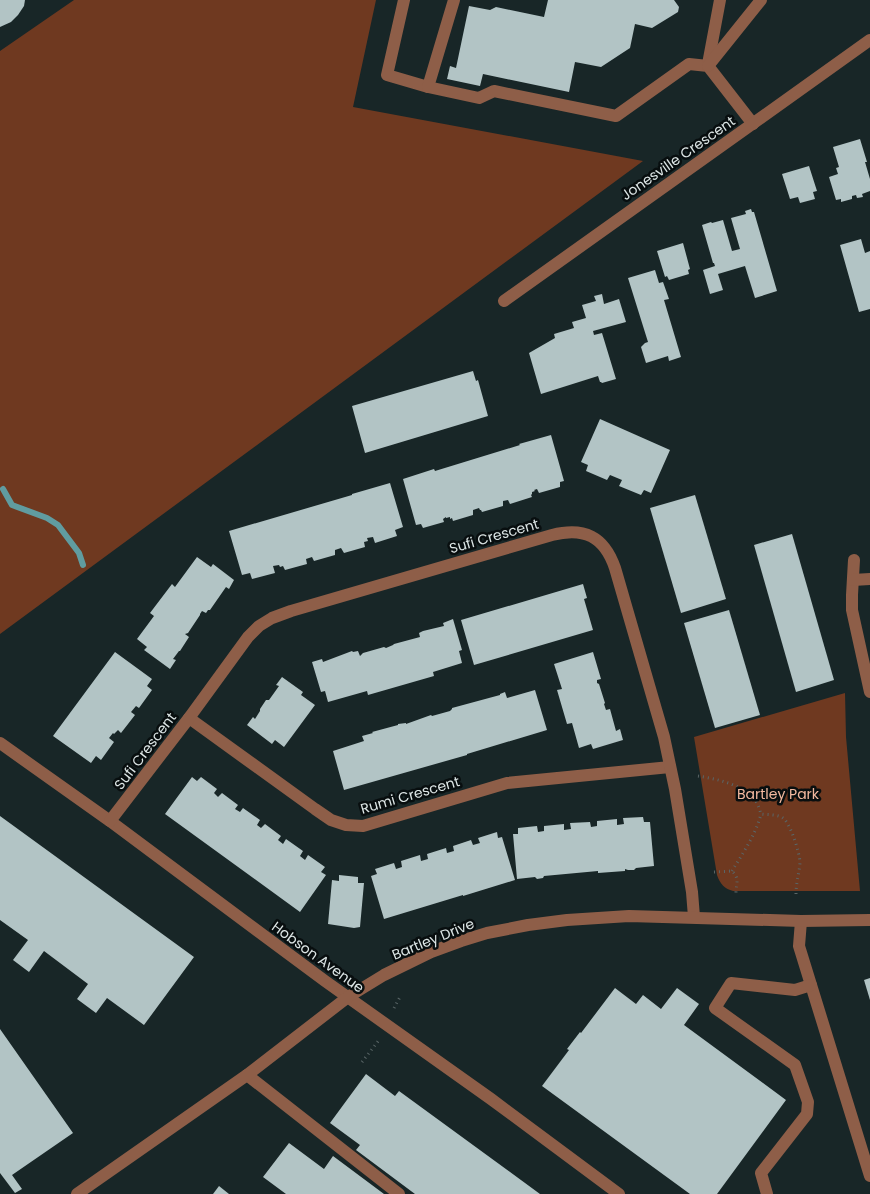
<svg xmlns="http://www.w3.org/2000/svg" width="870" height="1194" viewBox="0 0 870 1194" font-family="Poppins,sans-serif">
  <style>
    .green { fill: #6f3920 }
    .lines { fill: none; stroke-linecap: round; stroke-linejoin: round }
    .stream { stroke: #609ca0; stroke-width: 6 }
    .building { fill: #b2c4c5 }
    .path { stroke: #5a6667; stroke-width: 3; stroke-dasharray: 1 4; stroke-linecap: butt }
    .minor { stroke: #8e5e48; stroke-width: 12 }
    .labels { text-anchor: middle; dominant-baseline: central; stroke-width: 5; stroke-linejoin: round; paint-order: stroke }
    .street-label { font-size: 14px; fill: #dde6e6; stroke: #080e0f }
    .park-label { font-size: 14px; fill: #f3b99f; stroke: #080e0f }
  </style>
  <rect width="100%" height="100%" fill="#182627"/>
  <g class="green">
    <polygon points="74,0 376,0 353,107 643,161 0,634 0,51"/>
    <path d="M845,693l1,44 14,154h-127c-8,-2 -13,-7 -16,-16l-23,-138z"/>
  </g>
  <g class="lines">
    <polyline class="stream" points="3,489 12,505 47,518 58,525 79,553 83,565"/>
  </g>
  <g class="building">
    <polygon points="0,0 25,0 24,6 18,15 11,22 0,27"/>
    <polygon points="548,0 674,0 679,7 678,12 652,28 635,24 630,48 601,67 575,62 569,92 483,74 480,86 447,79 450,66 456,68 469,6 490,10 496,7 544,17"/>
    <polygon points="860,139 867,162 865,162 870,179 870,191 862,194 863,197 857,198 856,195 852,196 852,199 841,202 841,199 836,200 829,177 838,174 836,168 839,167 833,147"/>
    <polygon points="809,166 817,191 813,192 815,199 800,203 798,197 790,199 782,174"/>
    <polygon points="751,209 752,212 754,212 777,291 755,298 745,266 718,274 723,290 710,294 703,270 715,266 714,263 713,263 702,225 711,222 712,223 723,220 732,251 740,249 731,218 746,214 745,211"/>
    <polygon points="861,239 865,253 870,251 870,309 859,312 840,245"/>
    <polygon points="683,243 690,269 688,270 689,274 669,280 667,276 665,277 657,251"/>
    <polygon points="655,270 659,283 663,282 669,299 664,300 681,357 669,361 668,356 646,363 641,347 645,343 648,342 628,278"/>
    <polygon points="602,294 604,304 619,299 626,322 593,331 594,335 602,333 616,379 602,383 601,382 600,382 598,376 541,394 529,353 555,338 554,334 574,328 572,322 586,318 582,305 596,301 594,296"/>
    <polygon points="473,371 476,381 478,380 488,416 365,453 352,406"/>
    <polygon points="600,419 670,450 651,493 644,490 641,495 619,486 622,480 610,475 607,480 586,471 588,465 581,462"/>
    <polygon points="551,435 564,481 560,482 560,487 539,493 537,489 534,490 535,491 532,492 532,494 531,495 532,497 510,504 508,500 503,501 503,506 482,512 481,510 480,510 479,508 473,510 473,515 453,521 452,518 450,519 450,517 446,518 446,517 443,519 444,522 423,528 421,524 416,525 403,479 434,469 435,471 520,445 519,444"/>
    <polygon points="390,483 403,527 395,530 397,536 375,543 373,537 367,538 368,541 364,542 365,547 344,553 341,548 335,550 335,555 314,561 312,557 306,559 307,564 285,570 283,566 280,567 279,565 273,566 275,573 252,579 250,573 242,575 229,531 352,495 352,494"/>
    <polygon points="695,495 726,599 681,613 650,508"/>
    <polygon points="792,534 834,680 796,692 754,545"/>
    <polygon points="197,557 211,567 213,564 234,580 229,589 226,587 210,610 208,610 206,613 202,611 200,614 200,615 188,633 185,634 189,637 180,651 179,651 173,659 176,660 170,669 144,650 147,647 137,639 154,616 150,613 172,584 175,587"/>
    <polygon points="583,584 587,598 584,599 593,630 474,665 461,620"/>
    <polygon points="729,610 760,715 715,728 684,623"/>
    <polygon points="453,619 462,650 459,651 462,663 433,672 434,676 368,695 367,691 328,702 325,691 321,692 312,662 322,659 323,662 352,651 353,652 358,651 360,656 363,653 384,647 386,648 393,645 394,644 420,637 419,633 423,631 444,626 443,623"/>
    <polygon points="115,652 152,679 147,686 152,690 139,708 136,706 131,712 135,715 121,733 118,730 114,734 113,733 109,738 114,742 101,760 96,756 91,763 53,736"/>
    <polygon points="593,652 601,679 597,680 597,683 599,684 605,703 604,704 606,710 610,709 616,731 620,729 623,740 593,749 591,744 579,748 572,723 567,724 557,690 562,689 554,664"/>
    <polygon points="282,677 303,692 301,695 315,705 284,747 275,740 272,744 247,725 253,717 255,719 260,711 260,709 266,700 269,700 279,686 276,685"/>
    <polygon points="535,690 547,730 467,754 467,755 344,790 333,751 364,741 362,736 373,733 372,732 398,725 398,724 406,723 406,724 431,715 432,716 450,711 452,709 452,708 500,695 500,694 505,692 507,698"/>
    <polygon points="192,777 197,781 201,777 217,789 214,793 218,797 222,793 238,805 235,809 240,812 243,808 260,820 257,825 261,828 265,824 281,836 278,840 283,844 286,839 303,851 300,856 305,860 308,855 325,867 321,872 326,875 300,912 165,814"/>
    <polygon points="0,816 194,957 144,1025 107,998 96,1013 77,999 88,984 44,951 29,972 13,960 28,940 0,920"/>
    <polygon points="643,817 644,822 650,822 654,866 636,868 634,870 628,870 625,869 625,871 598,873 598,871 544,876 543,878 537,879 535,877 517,879 513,834 518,834 518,828 537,826 538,832 544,831 544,826 564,824 564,830 571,829 570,823 590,822 591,827 597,826 597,821 617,819 617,825 624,824 623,818"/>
    <polygon points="497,832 498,838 502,837 515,880 463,896 463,895 384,919 371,876 377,874 375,869 394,863 396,869 402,867 401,861 420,855 421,861 428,859 427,854 446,848 447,853 454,851 453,846 471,840 473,845 480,843 478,838"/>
    <polygon points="339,875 358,877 358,883 364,883 360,927 354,928 328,924 332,880 339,881"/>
    <polygon points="870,978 870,1000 864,980"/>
    <polygon points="615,988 636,1004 643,995 661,1009 677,988 699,1004 684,1025 786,1100 717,1194 690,1194 542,1086 569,1050 567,1049 580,1032 581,1033"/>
    <polygon points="0,1029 73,1133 12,1175 22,1189 15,1193 0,1173"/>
    <polygon points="366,1074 395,1096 399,1091 540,1194 415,1194 356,1150 360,1145 330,1123"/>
    <polygon points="289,1143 324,1169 333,1156 384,1194 286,1194 263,1177"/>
    <polygon points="219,1186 229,1194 213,1194"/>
  </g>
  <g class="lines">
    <g class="path">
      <path d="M698,776c18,3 39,7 53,20 6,4 8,12 10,18 7,1 18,0 23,5 7,6 16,35 16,44 -1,11 -4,20 -4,31"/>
      <path d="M732,871c11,-18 24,-37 29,-57"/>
      <path d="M714,872l18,-1c8,8 4,12 4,22"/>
      <polyline points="394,1008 400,997"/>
      <polyline points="362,1062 379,1040"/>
    </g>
    <g class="minor">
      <polyline points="404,0 387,75 428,87"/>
      <polyline points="454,0 428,87 479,98 494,91 616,116 689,64 708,66 753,124"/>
      <polyline points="708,64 720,0"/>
      <polyline points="708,66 761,0"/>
      <polyline points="504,301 870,40"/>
      <polyline points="854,560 852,595 852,610 870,692"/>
      <polyline points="853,580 870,579"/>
      <polyline points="189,718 315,809 331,820 346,825 363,826 507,783 670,767"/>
      <polyline points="0,743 110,821 325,981 491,1099 619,1194"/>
      <path d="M110,821l79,-103 59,-81 11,-11 13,-8 19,-7 261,-76c32,-8 52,1 63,33l49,169 11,52 17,103 2,25"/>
      <polyline points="801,921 799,946 870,1176"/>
      <polyline points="247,1075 399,1194"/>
      <polyline points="77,1194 247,1075 348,997 384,975 431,952 461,941 487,933 528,925 567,920 629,916 801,921 870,920"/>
      <polyline points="767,1194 761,1173 807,1114 808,1102 795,1065 715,1008 731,983 795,990 811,985"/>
    </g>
  </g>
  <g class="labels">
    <g class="street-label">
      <text transform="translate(678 158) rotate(-35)">Jonesville Crescent</text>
      <text transform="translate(494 536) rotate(-16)">Sufi Crescent</text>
      <text transform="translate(145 751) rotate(-53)">Sufi Crescent</text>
      <text transform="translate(410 795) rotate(-16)">Rumi Crescent</text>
      <text transform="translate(433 939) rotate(-22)">Bartley Drive</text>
      <text transform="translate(318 957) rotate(36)">Hobson Avenue</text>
    </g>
    <g class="park-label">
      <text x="778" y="794">Bartley Park</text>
    </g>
  </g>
</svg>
